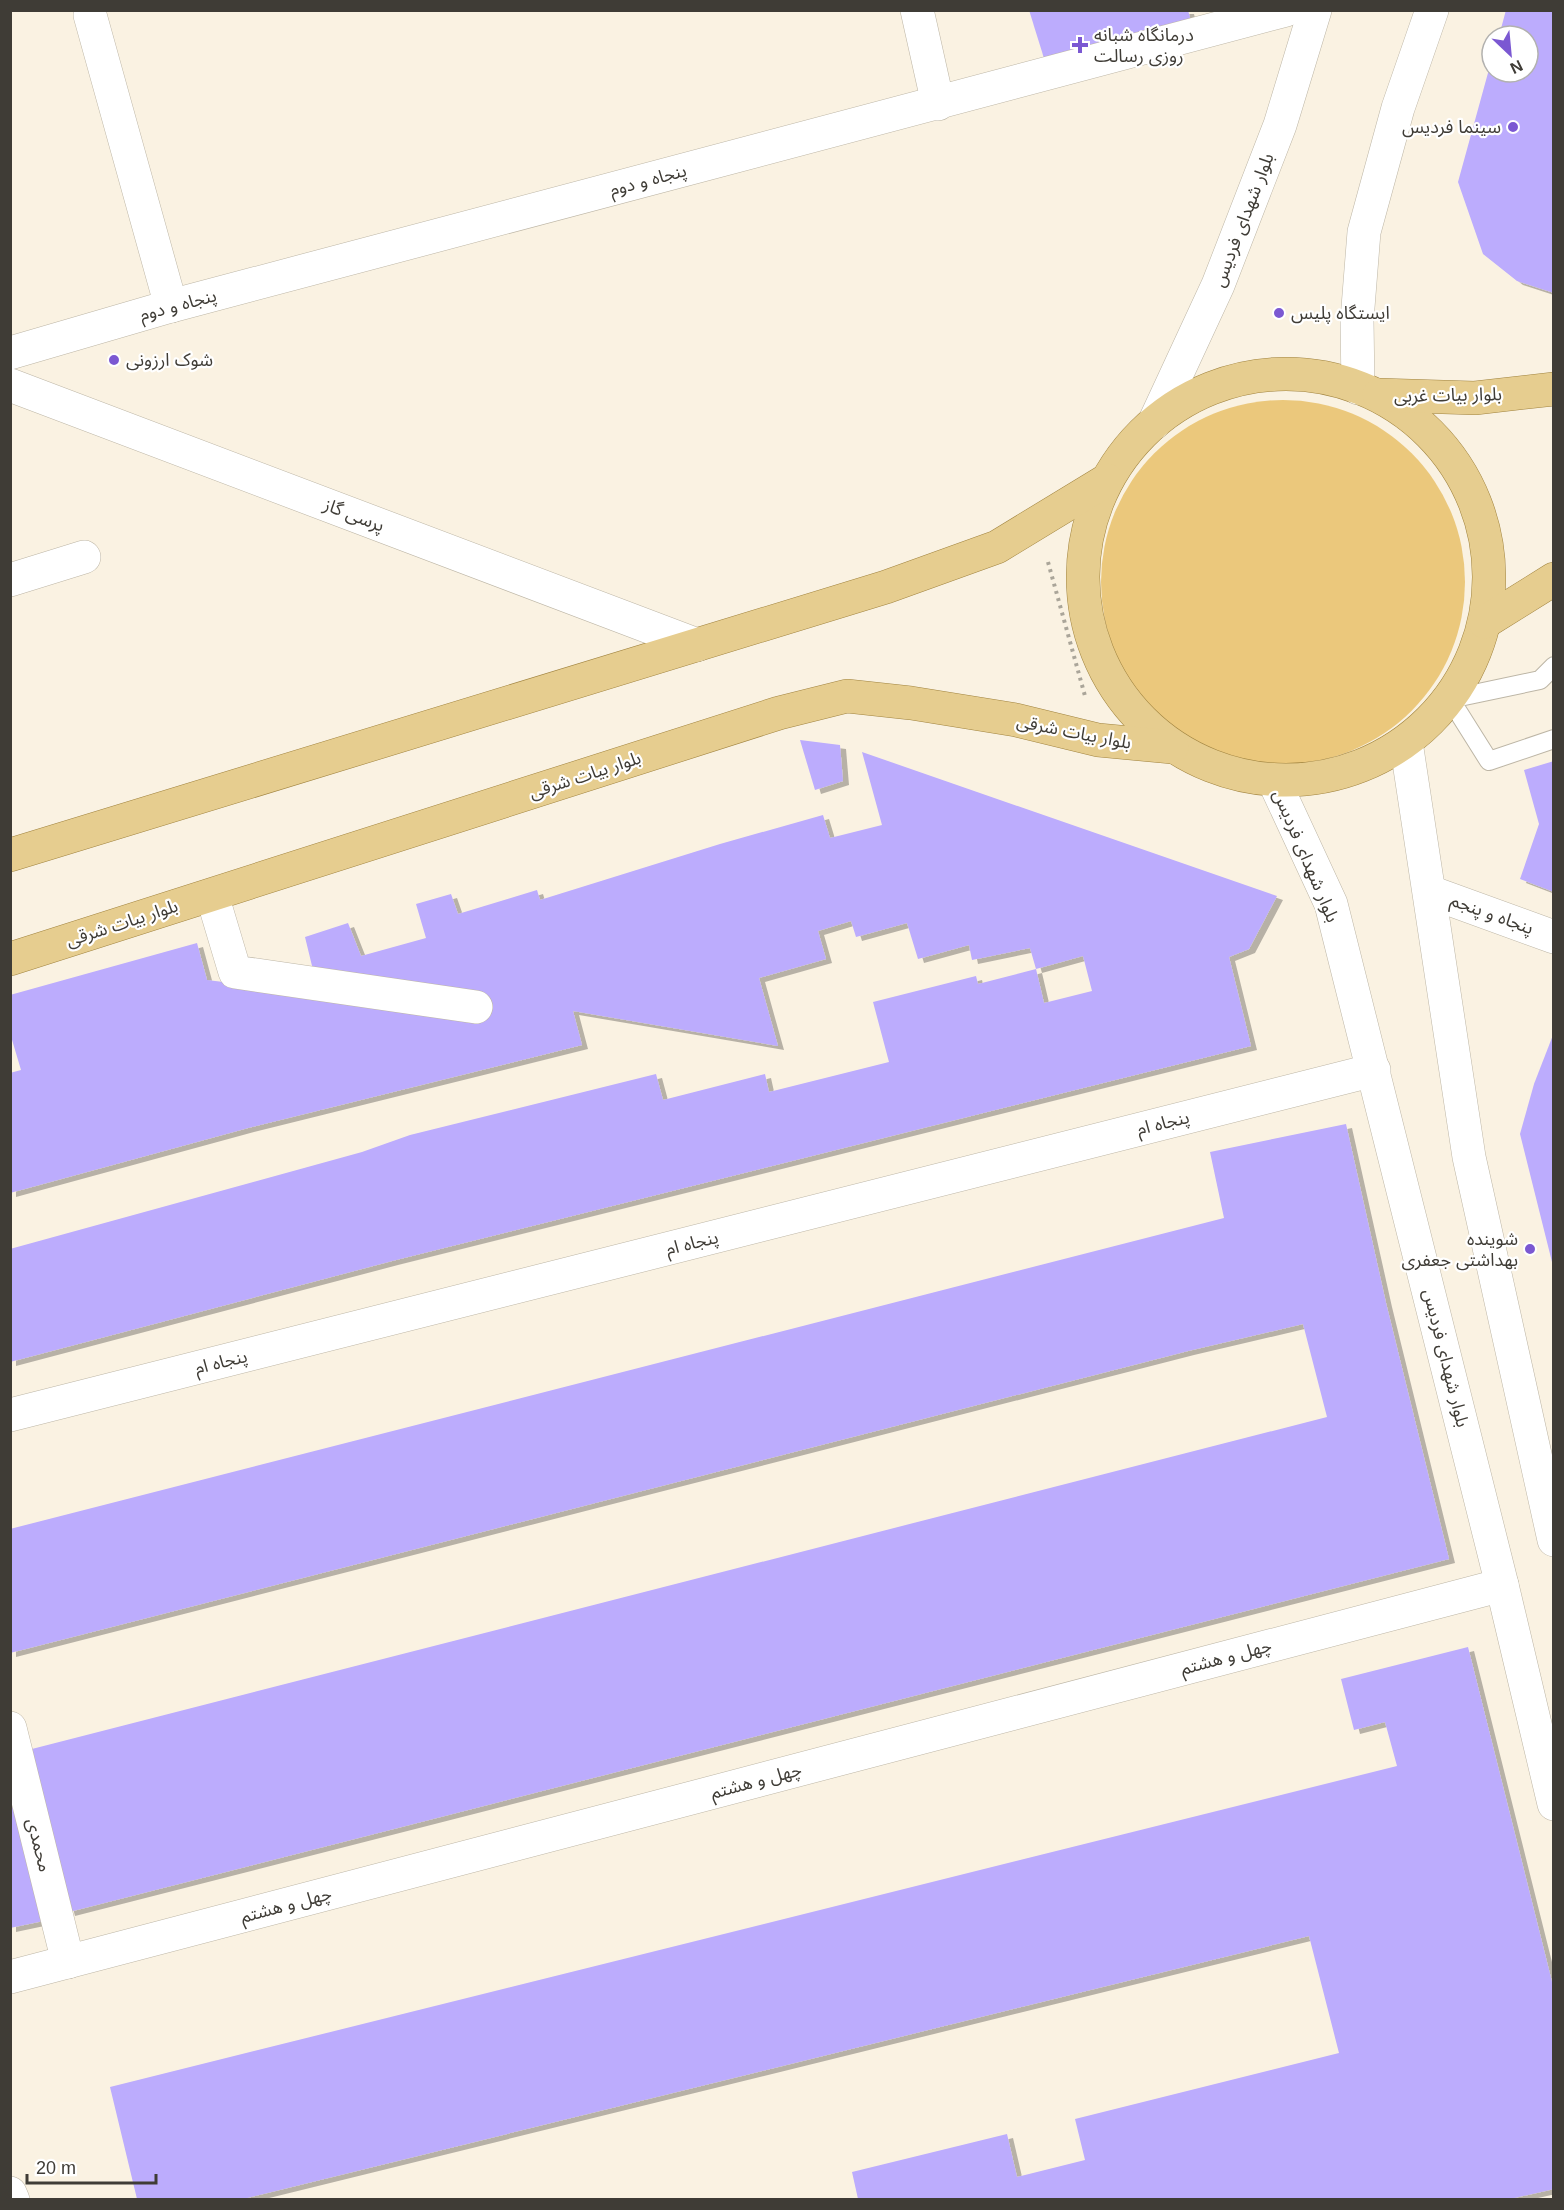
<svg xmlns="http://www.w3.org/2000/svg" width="1564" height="2210" viewBox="0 0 1564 2210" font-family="Arial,'Noto Sans Arabic',sans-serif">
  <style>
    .green { fill: #ebc87c }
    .building { fill: #bcacfd; fill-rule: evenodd; filter: url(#shadow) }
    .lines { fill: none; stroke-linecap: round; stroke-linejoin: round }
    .service-casing { stroke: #bdb6a6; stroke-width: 20 }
    .minor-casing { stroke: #bdb6a6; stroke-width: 34 }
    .tertiary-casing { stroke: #bdb6a6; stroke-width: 34 }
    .secondary-casing { stroke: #bdb6a6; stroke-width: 34 }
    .primary-casing { stroke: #a18440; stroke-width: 34 }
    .path { stroke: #aaa599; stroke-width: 4; stroke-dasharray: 3 4.5; stroke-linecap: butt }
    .service { stroke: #fff; stroke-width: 18 }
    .minor { stroke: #fff; stroke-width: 33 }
    .tertiary { stroke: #fff; stroke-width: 33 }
    .secondary { stroke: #fff; stroke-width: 33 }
    .primary { stroke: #e6cd8f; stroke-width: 33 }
    .poi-dot { fill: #7b58d2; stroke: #fff; stroke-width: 2 }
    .labels { text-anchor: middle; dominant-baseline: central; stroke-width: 4.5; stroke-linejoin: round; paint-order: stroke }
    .poi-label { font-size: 18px; fill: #3f3c36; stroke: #fff; text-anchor: start }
    .street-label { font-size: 18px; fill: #3f3c36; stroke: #fff }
  </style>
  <defs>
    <filter id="shadow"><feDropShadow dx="6" dy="4" stdDeviation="0" flood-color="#0004"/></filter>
  </defs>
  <rect width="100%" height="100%" fill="#faf2e2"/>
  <circle class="green" cx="1283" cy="582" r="182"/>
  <g class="building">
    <polygon points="1029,10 1188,10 1191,22 1047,68"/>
    <polygon points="1506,10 1554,10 1554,293 1517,281 1483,254 1458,182 1491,62 1492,72 1528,72 1528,36 1499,36"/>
    <polygon points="800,740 840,745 843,781 815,790"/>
    <path d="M862,752l415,144 -28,53 -20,8 22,89 -859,215 -382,101v-113l352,-97 48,-17 246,-61 7,26 102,-26 4,18 120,-30 -16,-60 103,-26 2,8 58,-15 -6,-21 -58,12 -3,-15 -51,14 -11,-36 -51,14 -5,-16 -33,10 8,28 -67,19 19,68 -205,-35 9,34 -334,83 -238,65v-120l11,-3 -11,-37v-38l187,-52 10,37 57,7 49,-17 -8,-33 43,-14 13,33 65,-18 -10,-34 35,-10 7,20 79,-24 3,10 180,-56 103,-29 7,23 52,-13zM1083,956l9,35 -48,12 -8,-34z"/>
    <polygon points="1554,761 1554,892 1520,879 1539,824 1524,770"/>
    <polygon points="1553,1035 1554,1266 1553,1266 1520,1134 1534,1084"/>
    <polygon points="1346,1124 1386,1303 1449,1559 69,1912 28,1750 1327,1417 1303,1324 1188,1351 10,1653 10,1529 1224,1218 1210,1152"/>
    <polygon points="1468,1647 1554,1990 1554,2189 1510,2199 858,2199 852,2172 1007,2134 1017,2177 1085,2160 1075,2119 1339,2053 1309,1936 243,2199 137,2199 110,2087 1397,1766 1385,1722 1354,1730 1341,1679"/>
    <polygon points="10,1790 43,1921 10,1928"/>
  </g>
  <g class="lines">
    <defs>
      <polyline id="service" points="1554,666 1540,680 1450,699 1489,761 1554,739"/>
      <g id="minor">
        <polyline points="917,10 938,104"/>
        <polyline points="90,15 171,306"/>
        <polyline points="10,353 171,306 1286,10"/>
        <polyline points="10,580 84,557"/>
        <polyline points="1430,892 1554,937"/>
        <polyline points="212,895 235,972 476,1007"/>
        <polyline points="10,1415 1374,1070"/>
        <polyline points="10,1728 68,1962"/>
        <polyline points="10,1977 1502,1585"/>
        <polyline points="10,2193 13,2200"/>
      </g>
      <polyline id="tertiary" points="10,385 697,645"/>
      <g id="secondary">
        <polyline points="1358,388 1357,320 1364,232 1398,108 1432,10"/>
        <polyline points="1154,423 1218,285 1280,125 1315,10"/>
        <polyline points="1406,742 1469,1157 1554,1540"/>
        <polyline points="1274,781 1331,904 1502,1585 1554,1804"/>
      </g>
      <g id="primary">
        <circle cx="1286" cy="577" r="203"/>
        <polyline points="1379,395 1475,398 1554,389"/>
        <polyline points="1485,622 1554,579"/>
        <polyline points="10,855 886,587 997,547 1107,480"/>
        <polyline points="10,959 779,713 847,696 911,703 1016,720 1098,740 1172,747"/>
      </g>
    </defs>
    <use href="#service" class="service-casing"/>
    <use href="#minor" class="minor-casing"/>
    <use href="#tertiary" class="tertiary-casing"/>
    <use href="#secondary" class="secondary-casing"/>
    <use href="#primary" class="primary-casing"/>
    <polyline class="path" points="1048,562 1085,696"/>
    <use href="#service" class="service"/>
    <use href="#minor" class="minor"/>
    <use href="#tertiary" class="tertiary"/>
    <use href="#secondary" class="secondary"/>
    <use href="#primary" class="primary"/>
  </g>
  <g class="poi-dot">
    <path d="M1077 36h6v6h6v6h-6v6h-6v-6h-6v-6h6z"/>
    <circle cx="1513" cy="127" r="6"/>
    <circle cx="1279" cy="313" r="6"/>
    <circle cx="114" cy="360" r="6"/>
    <circle cx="1530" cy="1249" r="6"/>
  </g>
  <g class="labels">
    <g class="poi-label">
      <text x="1094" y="35">درمانگاه شبانه<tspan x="1094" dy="21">روزی رسالت</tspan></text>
      <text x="1501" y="127" text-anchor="end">سینما فردیس</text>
      <text x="1291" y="313">ایستگاه پلیس</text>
      <text x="126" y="360">شوک ارزونی</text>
      <text x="1518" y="1239" text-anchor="end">شوینده<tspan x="1518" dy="21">بهداشتی جعفری</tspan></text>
    </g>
    <g class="street-label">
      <text transform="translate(648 180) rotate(-15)">پنجاه و دوم</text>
      <text transform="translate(1243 220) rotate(-69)">بلوار شهدای فردیس</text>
      <text transform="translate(178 305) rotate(-15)">پنجاه و دوم</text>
      <text transform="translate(1448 395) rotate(-1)">بلوار بیات غربی</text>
      <text transform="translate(354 515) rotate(21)">پرسی گاز</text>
      <text transform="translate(1074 732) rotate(11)">بلوار بیات شرقی</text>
      <text transform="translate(585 775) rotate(-18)">بلوار بیات شرقی</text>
      <text transform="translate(1306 856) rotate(67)">بلوار شهدای فردیس</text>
      <text transform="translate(1492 914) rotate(20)">پنجاه و پنجم</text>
      <text transform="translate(122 923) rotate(-18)">بلوار بیات شرقی</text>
      <text transform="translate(1163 1123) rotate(-14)">پنجاه ام</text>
      <text transform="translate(692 1243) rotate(-14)">پنجاه ام</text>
      <text transform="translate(1446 1358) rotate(76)">بلوار شهدای فردیس</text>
      <text transform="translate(221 1362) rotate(-14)">پنجاه ام</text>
      <text transform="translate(1226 1657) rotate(-15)">چهل و هشتم</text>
      <text transform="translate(756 1781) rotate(-15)">چهل و هشتم</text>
      <text transform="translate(39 1845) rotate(76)">محمدی</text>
      <text transform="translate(286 1905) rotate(-15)">چهل و هشتم</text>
    </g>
  </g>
  <rect width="1564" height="2210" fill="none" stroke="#3f3c36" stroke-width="24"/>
  <g transform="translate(1510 54) rotate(154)"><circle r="28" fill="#ffffff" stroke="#b2b1af" stroke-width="1.5"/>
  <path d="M0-4.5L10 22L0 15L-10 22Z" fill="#7b58d2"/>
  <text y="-9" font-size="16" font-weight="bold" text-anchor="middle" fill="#3f3c36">N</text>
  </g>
  <path d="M27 2174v9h129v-9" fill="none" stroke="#3f3c36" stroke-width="3"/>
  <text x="36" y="2174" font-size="18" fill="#3f3c36" stroke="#ffffff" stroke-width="4.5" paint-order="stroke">20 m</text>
</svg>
